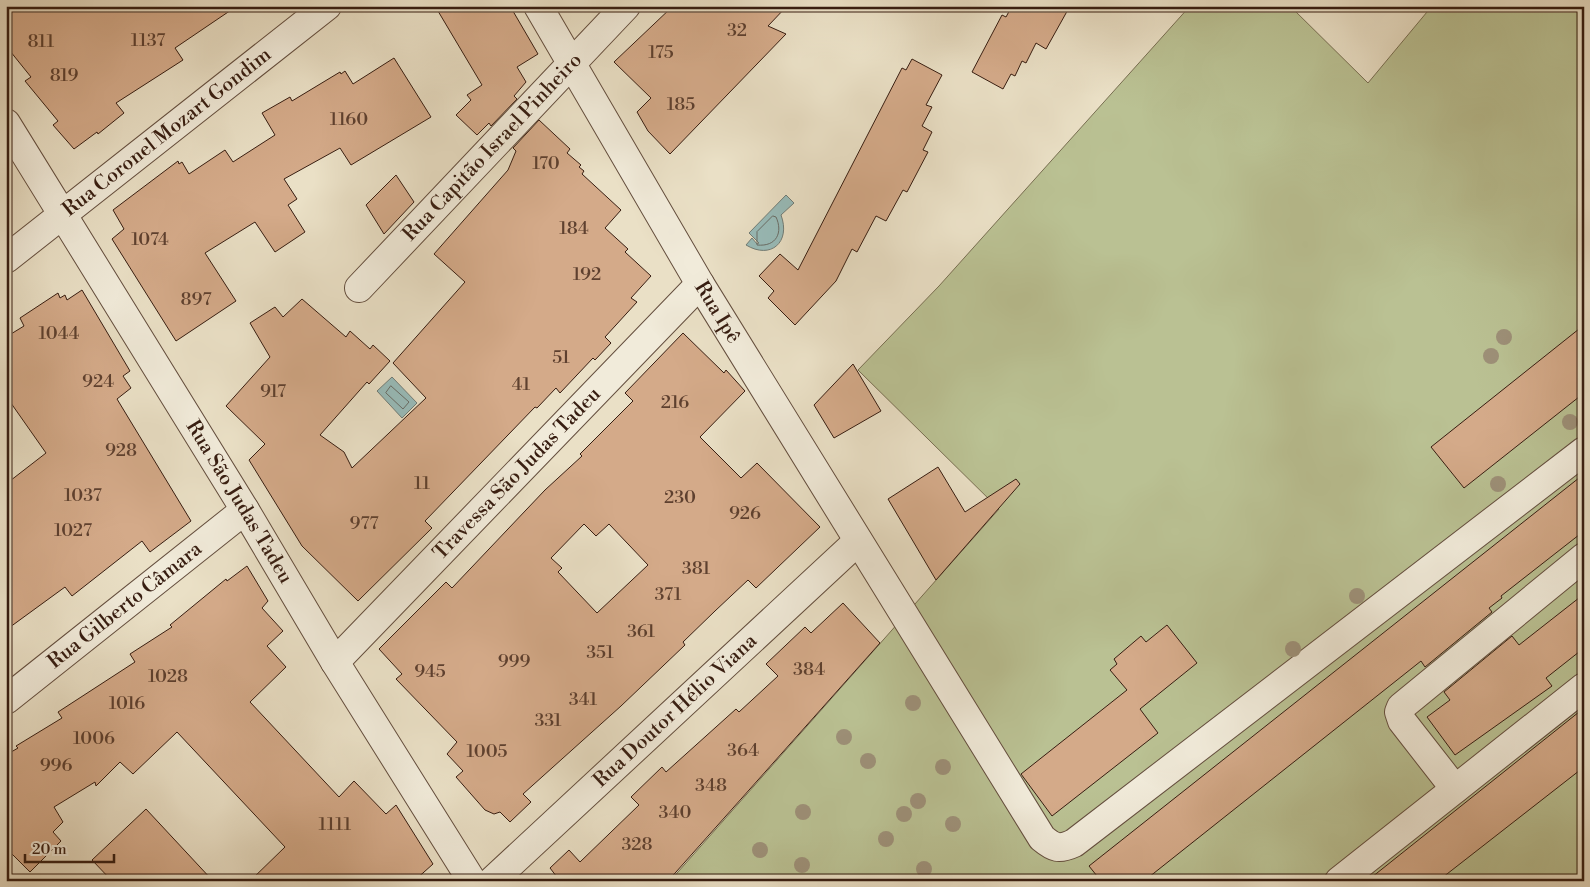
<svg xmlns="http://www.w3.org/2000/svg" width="1590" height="887" viewBox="0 0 1590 887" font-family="'Libre Bodoni',serif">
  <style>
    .green { fill: #bac193; stroke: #786f52 }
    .water { fill: #98bcba; stroke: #717c76 }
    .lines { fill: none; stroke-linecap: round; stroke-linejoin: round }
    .shore { stroke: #686c66; stroke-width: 1 }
    .building { fill: #d4aa89; stroke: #371d11; fill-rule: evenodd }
    .minor-casing { stroke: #644e3e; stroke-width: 30 }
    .minor { stroke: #f1ebda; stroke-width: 28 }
    .tree { fill: #9d9078 }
    .labels { text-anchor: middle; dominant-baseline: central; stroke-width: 5; stroke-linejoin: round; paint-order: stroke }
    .number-label { font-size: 18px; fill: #5e402f }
    .street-label { font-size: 20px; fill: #371d11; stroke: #f1ebda }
  </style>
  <rect width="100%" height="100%" fill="#eae0c6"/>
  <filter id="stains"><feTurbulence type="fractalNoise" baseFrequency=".004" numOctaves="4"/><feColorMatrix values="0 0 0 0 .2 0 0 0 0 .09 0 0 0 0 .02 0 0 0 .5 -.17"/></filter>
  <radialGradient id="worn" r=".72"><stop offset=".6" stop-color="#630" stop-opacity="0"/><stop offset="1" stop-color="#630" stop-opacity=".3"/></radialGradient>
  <polygon class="green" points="1190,6 1290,6 1368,83 1432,6 1584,6 1584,881 670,881 999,509 858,370 939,286"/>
  <g class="water">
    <path d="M786,195l8,8 -13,12c10,27 -10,45 -35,30l6,-7 5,6 2,-1 -10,-10z"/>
    <polygon points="392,377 417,403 402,418 377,391"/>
  </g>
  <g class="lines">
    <g class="shore">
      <path d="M773,216l3,1c7,15 1,30 -19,28v-13z"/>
      <polygon points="391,386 409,402 403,409 386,393"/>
    </g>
  </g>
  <g class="building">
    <polygon points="6,6 237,6 175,48 183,60 116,103 124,113 98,134 97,132 74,149 53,125 58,121 25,81 31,77 6,46"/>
    <polygon points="435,6 510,6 538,54 517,67 526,82 514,96 517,99 491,126 489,123 477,135 456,115 471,100 467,95 482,85"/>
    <polygon points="673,6 787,6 768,26 786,34 670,154 648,131 637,112 651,98 614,62"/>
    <polygon points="1012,6 1070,6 1046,49 1036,43 1026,63 1022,61 1015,76 1011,74 1003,89 972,72 1002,15 1006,17"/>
    <polygon points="394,58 431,117 351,165 340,148 284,179 297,199 288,205 305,232 275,252 255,222 205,253 236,301 176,341 112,239 124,229 113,210 178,161 179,164 182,162 189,174 225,150 233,162 275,135 262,113 290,97 292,101 340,72 341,74 345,71 353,84"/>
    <polygon points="912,59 942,75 926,105 932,107 922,126 932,132 923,150 928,152 907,192 903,190 886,221 876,216 857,252 852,249 836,281 795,325 768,298 774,291 759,276 780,254 798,270 902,68 906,70"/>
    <polygon points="539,120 570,149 567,153 581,165 579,167 584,171 582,174 621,210 605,228 628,249 625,252 651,276 631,298 637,302 605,337 611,343 595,360 593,358 560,393 556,388 537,408 535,407 425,521 432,528 358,601 302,546 249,460 265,444 226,406 270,357 250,323 275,307 283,317 302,299 346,337 350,331 370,349 373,345 390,361 369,384 367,382 320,435 344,452 352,468 426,398 393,363 465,282 434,254 508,170 516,151 513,148"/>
    <polygon points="396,175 414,202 384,234 366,205"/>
    <polygon points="82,290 130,371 123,376 131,388 117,399 191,521 150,552 142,541 72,596 65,587 6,630 6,484 46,453 6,396 6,337 24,326 20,318 58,293 60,298 65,295 67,300"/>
    <polygon points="1584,325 1584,393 1464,488 1431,447"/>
    <path d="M683,333l41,40 2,-3 19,21 -45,46 41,41 16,-15 63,64 -64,61 -8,-8 -33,31 -32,31 2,3 -64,61 -98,88 8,8 -21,20 -10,-10 -6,2 -9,-4 -29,-33 7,-6 -16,-17 10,-12 -61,-63 6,-5 -23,-25 67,-67 6,6 93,-98 37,-34 -2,-2 53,-53 -8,-8zM584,524l12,12 13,-12 39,41 -51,48 -39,-41 4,-4 -11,-10z"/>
    <polygon points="853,364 881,411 834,438 814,405"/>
    <polygon points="938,467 965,512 1016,479 1020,484 936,580 888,499"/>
    <polygon points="1584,474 1584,531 1501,596 1502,598 1489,608 1492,612 1425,667 1421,661 1144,881 1101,881 1089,866"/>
    <polygon points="247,566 268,601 262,608 283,631 267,646 286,667 250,702 339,797 354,781 386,814 396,805 433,864 414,881 250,881 285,847 177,732 133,774 120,762 96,786 95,782 54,807 63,822 53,832 61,841 30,872 6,848 6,755 18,748 16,746 62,718 58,712 135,662 130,654 172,627 170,625 226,579 227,581"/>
    <polygon points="1584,594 1584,648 1546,678 1552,686 1455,755 1427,717 1450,700 1444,692 1512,636 1519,645"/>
    <polygon points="843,603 880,643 668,881 560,881 550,868 569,850 580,862 639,805 631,797 662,767 666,772 736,709 739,712 778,676 766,664 805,627 811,633"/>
    <polygon points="1167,625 1197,663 1140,709 1158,733 1052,816 1021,774 1127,690 1110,670 1117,664 1114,659 1141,636 1146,642"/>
    <polygon points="1584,708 1584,767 1438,881 1367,881"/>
    <polygon points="146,809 213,881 112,881 92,860"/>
  </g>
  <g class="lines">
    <defs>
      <g id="minor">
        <path id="s1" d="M538,6l162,278 342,554c12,10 17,12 32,5l510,-392"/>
        <path id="s2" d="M6,123l239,387 90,152 137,219"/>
        <path id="s3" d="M6,259l321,-253"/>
        <path id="s4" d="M359,288l267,-282"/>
        <path id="s5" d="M335,662l365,-378"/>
        <path id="s6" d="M6,700l239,-190"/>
        <polyline points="1455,789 1402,721 1399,712 1401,707 1584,557"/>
        <path id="s7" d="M492,881l366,-340"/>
        <polyline points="1339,881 1584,687"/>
      </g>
    </defs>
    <use href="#minor" class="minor-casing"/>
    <use href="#minor" class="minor"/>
  </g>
  <g class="tree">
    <circle cx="1504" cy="337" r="8"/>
    <circle cx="1491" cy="356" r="8"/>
    <circle cx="1570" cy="422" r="8"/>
    <circle cx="1498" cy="484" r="8"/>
    <circle cx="1357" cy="596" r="8"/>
    <circle cx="1293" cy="649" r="8"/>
    <circle cx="913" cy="703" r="8"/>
    <circle cx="844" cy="737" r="8"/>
    <circle cx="868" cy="761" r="8"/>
    <circle cx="943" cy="767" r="8"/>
    <circle cx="918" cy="801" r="8"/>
    <circle cx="803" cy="812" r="8"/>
    <circle cx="904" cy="814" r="8"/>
    <circle cx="953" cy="824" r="8"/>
    <circle cx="886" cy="839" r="8"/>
    <circle cx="760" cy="850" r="8"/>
    <circle cx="802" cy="865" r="8"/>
    <circle cx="924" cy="869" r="8"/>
  </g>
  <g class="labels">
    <g class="number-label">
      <text x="737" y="30">32</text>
      <text x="148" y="40">1137</text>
      <text x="41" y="41">811</text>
      <text x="661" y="52">175</text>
      <text x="64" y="75">819</text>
      <text x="681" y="104">185</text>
      <text x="349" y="119">1160</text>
      <text x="546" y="163">170</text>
      <text x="574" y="228">184</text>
      <text x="150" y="239">1074</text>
      <text x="587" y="274">192</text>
      <text x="196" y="299">897</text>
      <text x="59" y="333">1044</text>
      <text x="561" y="357">51</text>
      <text x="98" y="381">924</text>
      <text x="521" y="384">41</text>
      <text x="273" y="391">917</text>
      <text x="675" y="402">216</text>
      <text x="121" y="450">928</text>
      <text x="422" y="483">11</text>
      <text x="83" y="495">1037</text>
      <text x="680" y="497">230</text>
      <text x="745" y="513">926</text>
      <text x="364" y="523">977</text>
      <text x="73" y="530">1027</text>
      <text x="696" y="568">381</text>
      <text x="668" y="594">371</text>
      <text x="641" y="631">361</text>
      <text x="600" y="652">351</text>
      <text x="514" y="661">999</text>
      <text x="809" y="669">384</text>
      <text x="430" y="671">945</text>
      <text x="168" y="676">1028</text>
      <text x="583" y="699">341</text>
      <text x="127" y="703">1016</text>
      <text x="548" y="720">331</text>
      <text x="94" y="738">1006</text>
      <text x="743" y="750">364</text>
      <text x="487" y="751">1005</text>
      <text x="56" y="765">996</text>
      <text x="711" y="785">348</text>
      <text x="675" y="812">340</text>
      <text x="335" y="824">1111</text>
      <text x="637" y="844">328</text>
    </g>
    <g class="street-label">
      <text stroke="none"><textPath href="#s3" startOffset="205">Rua Coronel Mozart Gondim</textPath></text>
      <text stroke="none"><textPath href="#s4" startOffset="194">Rua Capitão Israel Pinheiro</textPath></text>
      <text stroke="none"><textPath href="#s1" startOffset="355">Rua Ipê</textPath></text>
      <text stroke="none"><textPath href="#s5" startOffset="262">Travessa São Judas Tadeu</textPath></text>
      <text stroke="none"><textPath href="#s2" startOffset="445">Rua São Judas Tadeu</textPath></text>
      <text stroke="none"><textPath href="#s6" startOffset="152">Rua Gilberto Câmara</textPath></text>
      <text stroke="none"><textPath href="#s7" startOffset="250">Rua Doutor Hélio Viana</textPath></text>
    </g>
  </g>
  <rect width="1590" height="887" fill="none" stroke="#eae0c6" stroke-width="25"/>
  <rect x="8" y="8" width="1575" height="872" fill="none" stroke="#371d11" stroke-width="2.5"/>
  <rect x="12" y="12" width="1565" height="862" fill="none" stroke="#371d11"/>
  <path d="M25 854v8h89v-8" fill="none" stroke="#371d11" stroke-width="2.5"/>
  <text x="32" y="854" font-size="15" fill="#371d11" stroke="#f1ebda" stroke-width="4" paint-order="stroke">20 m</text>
  <rect width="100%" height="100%" filter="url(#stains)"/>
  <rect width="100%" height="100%" fill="url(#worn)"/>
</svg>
